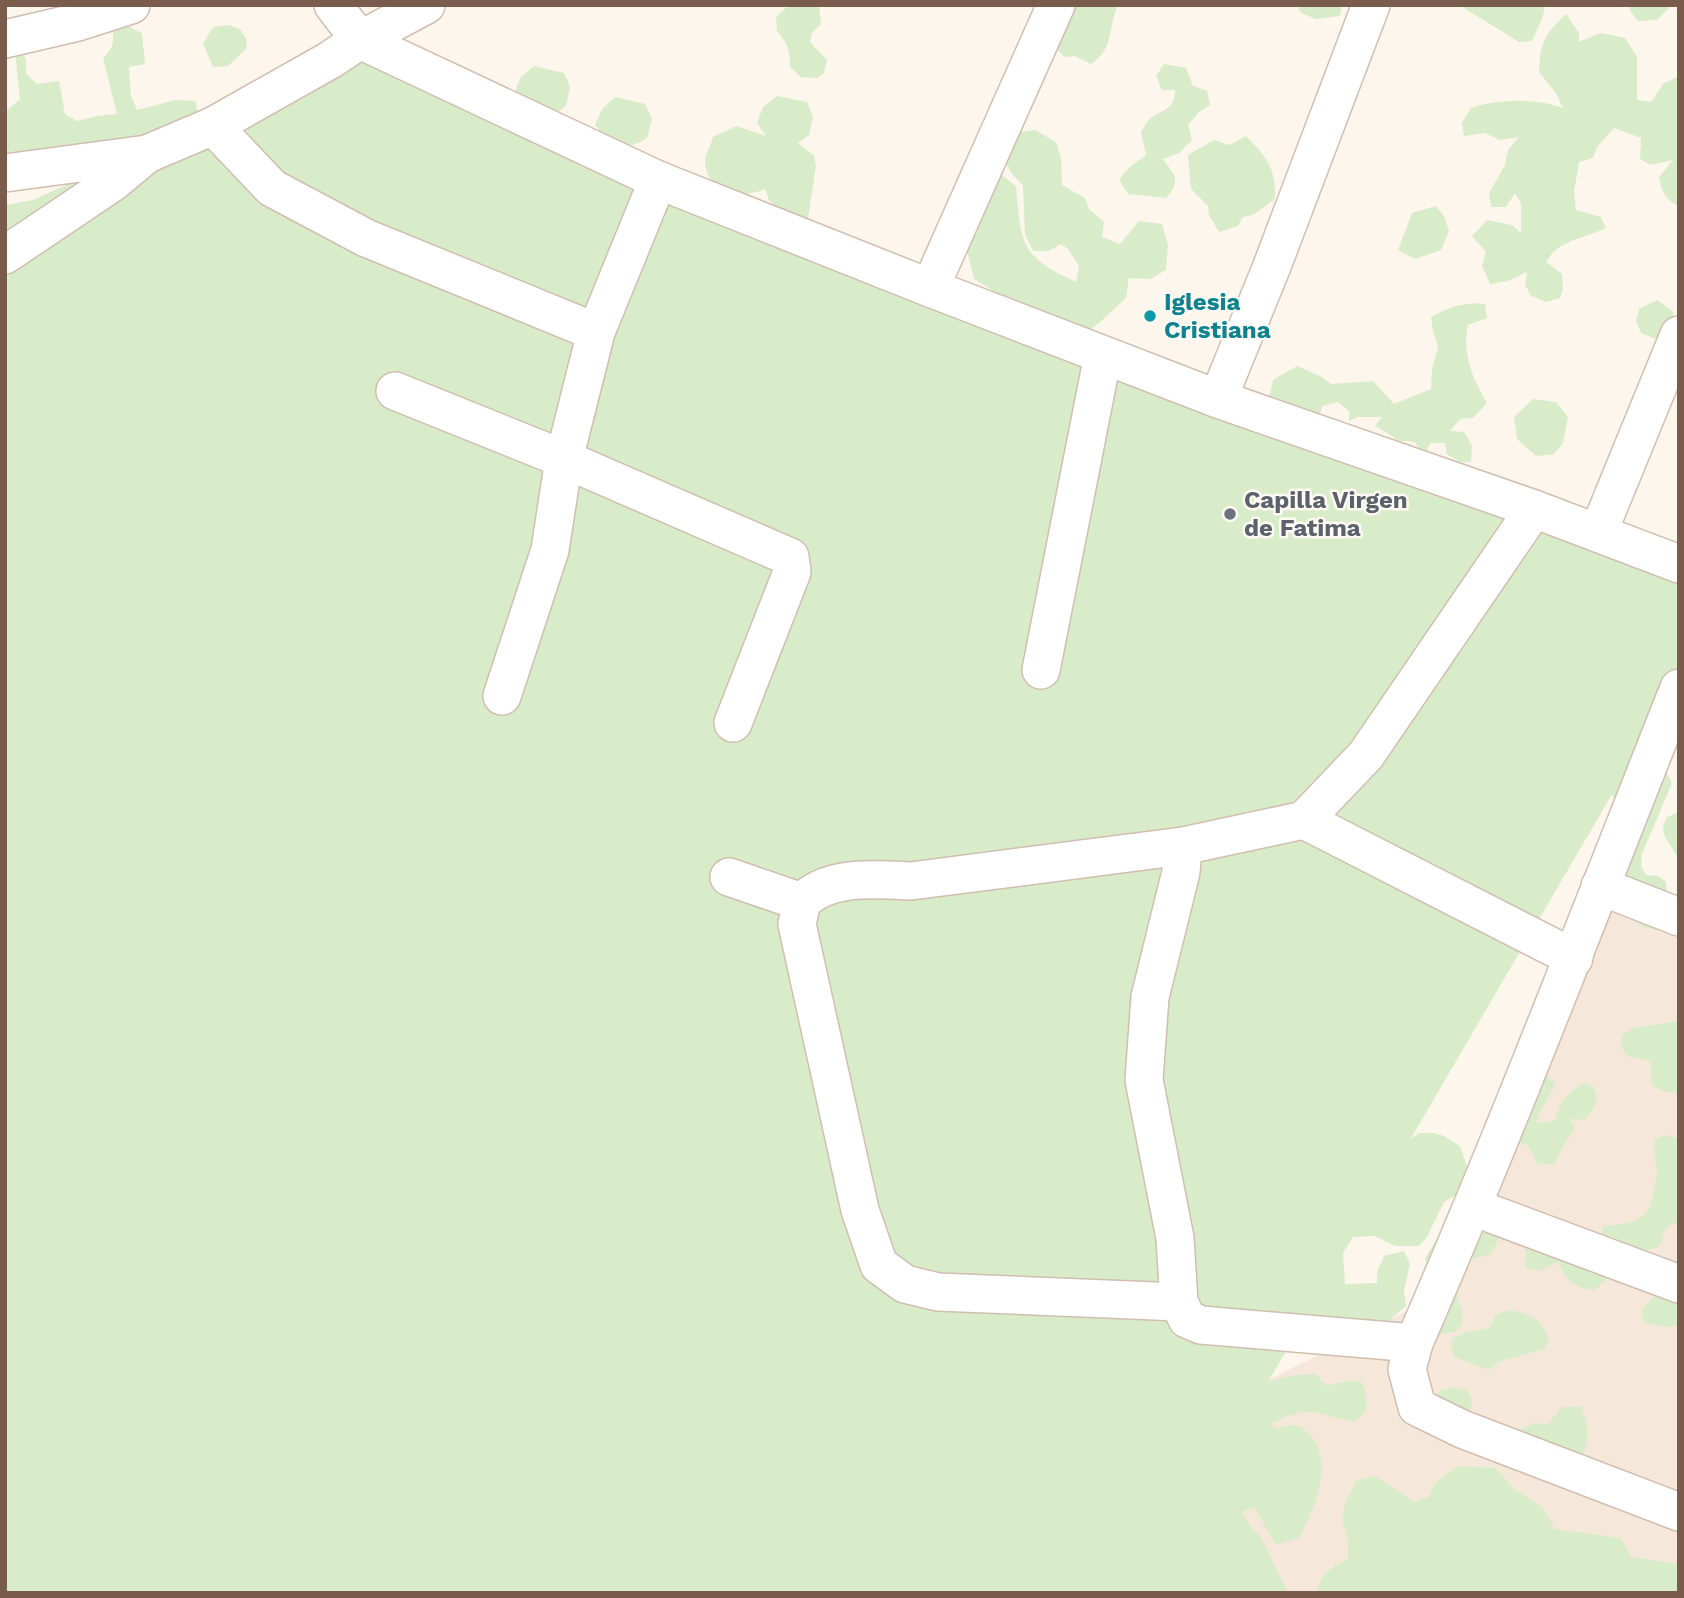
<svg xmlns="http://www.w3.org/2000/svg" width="1684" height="1598" viewBox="0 0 1684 1598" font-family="'Work Sans',sans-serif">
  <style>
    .residential { fill: #f5e8da }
    .green { fill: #d8ecc9 }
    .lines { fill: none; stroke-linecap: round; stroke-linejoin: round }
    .minor-casing { stroke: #d1beb0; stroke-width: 40 }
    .minor { stroke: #fff; stroke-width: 37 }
    .culture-dot { fill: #0f9aa8; stroke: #fffaf3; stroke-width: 2.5 }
    .worship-dot { fill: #6b7280; stroke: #fffaf3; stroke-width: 2.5 }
    .labels { text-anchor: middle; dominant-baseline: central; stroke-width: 5; stroke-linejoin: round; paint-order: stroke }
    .culture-label { font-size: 24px; font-weight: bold; fill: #0d838f; stroke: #fffaf3; text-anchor: start }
    .worship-label { font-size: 24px; font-weight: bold; fill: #5b616d; stroke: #fffaf3; text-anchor: start }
  </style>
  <rect width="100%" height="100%" fill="#fdf6ec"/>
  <polygon class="residential" points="1610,911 1679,938 1679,1593 1083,1593 1143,1442 1443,1293"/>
  <g class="green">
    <path d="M56,5c30,0 59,14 86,28l3,31 -16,3 2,29 6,14 38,-10 21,1 2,18 -66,31 -127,14v-52l15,-13 -5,-48h6l5,8v15l11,10 22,-3 6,33 12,7 20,-5 20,-2 -14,-56c11,-10 12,-18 8,-32l-54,-17z"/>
    <path d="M789,5h30l2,19 -9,9 -2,9 17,18 -3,13 -7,5 -16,-1 -11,-10c0,-17 -2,-23 -13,-36l-1,-14z"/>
    <path d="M1056,5h62c-11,24 -3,43 -27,59l-16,-8 -10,1 -13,-12z"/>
    <polygon points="1297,5 1342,5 1340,16 1316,19 1301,13"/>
    <polygon points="1459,5 1545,5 1543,16 1532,41 1519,42"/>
    <polygon points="1629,5 1670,5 1670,7 1657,20 1638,21 1630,11"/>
    <path d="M1566,14l13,19v9l22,-9 24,5 12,19v43l14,2 12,-18 16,-8v130c-15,-7 -17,-15 -20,-29l14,-17 -23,5 -10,-6 1,-21 -27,-10 -17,19 -4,11 -14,4 -5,30 2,18 25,7 5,11c-22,11 -47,11 -60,34l16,12 1,15 -3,9 -14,4 -16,-7 -5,-11 2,-12 -19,9 -18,3 -8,-18 4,-14 -14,-16 15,-16 25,5 9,8v-29l-6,-11 -9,14h-15l-2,-14 16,-28 3,-15 11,-13 -19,3 -15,-7 -21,3 -2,-13 9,-15c28,-9 65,-10 92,0l-7,-15 -17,-21c1,-30 6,-38 27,-58z"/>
    <polygon points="228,25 240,29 247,40 246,49 228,66 213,67 203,44 213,27"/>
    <path d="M353,54l436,164 -20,-18 -4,-11c-25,10 -56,6 -60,-26 -1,-7 6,-18 8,-26l23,-11 30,10 -9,-13 6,-16 14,-11 30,6 6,15 -4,18 -11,8 16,13 2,10 -8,52 -13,3 209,79 -7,-7 -23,-14 -7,-28 32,-78 17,13c5,57 4,71 60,96l3,-16 -11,-17 -7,-5 -13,7h-15l-8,-17 -2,-49c-23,-21 -18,-26 -8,-52l20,-3 21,12 5,16 1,27 23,13 4,11 15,13 -2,15 18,7 19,-23 23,3 6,21 -2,25 -16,9 -21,-1 -3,20 -27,25 -12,9 182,66 4,-18 24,-14 23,10 11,8 42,-3 21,23 37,-15 1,-20 6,-22 -5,-16 -2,-14c18,-10 33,-15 54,-13l2,14 -19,7c-6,30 4,52 19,78l-14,15 -13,1 -10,12 14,1 8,13 -1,17h-11l-13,-8 -2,-11h-15l-3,8 -8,1 -3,-9 -7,-2h-11l-9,-7 -14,-8 7,-9h-24l-9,4v-10l-11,-9 -16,4 -3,11 360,141v123l-62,116 -6,-1 -201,344 9,-7h15l10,3 16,10 8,23 -9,24 -15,9 -17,35 -8,9h-24l-20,-10 -22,1 -10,16 2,31 32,-1v-11l7,-16 20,-5 6,13 -6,26 2,16 -27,23 -74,-10 -37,63c18,-5 28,-8 48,-8l10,12 21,-5h14l5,13 1,14 -10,13c-16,1 -29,-7 -44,-9 -14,-2 -31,6 -43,12l7,5c15,-6 23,-6 33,6 25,28 4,73 -10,102l-24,8 -22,-38 -12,5 9,15 10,10 27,56h-1283v-1388l28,-5z"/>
    <path d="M1164,64l22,4 7,18 14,5 3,14 -11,7 -11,13 4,15 -13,13 -16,6c12,17 19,21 3,39l-38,-4 -9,-15 12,-13 15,-11 -5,-23c3,-4 6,-11 10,-14 12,-9 24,-8 24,-28h-13l-6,-14z"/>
    <polygon points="534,66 564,73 570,87 566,106 555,114 514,94 521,77"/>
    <path d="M615,97l30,7 7,15 -5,19c-21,14 -37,6 -52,-13l7,-16z"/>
    <path d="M1246,136c21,21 30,33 29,63l-22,16 -10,2 -5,9 -19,6 -10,-17 -1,-9 -17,-17 -3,-34 26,-15 16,5z"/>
    <polygon points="1436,206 1444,216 1449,231 1441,250 1415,259 1398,250 1412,213"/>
    <polygon points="1657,300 1673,311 1675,327 1658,340 1641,333 1636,321 1639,309"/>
    <polygon points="1533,399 1556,402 1568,417 1563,443 1554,454 1536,456 1517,439 1514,417"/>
    <path d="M1663,765l9,18 -30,71 -1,12 5,9 12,1 8,6 4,47c-38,5 -45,-18 -60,-48z"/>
    <path d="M1679,812v44l-4,-2c-6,-16 -18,-18 -8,-37z"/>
    <polygon points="1679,1021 1679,1094 1678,1094 1663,1091 1652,1085 1650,1061 1628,1056 1621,1047 1622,1035 1633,1028"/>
    <path d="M1544,1075l12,7c-5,15 -17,26 -19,41l18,-2c7,-22 10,-26 29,-38l9,3c7,15 1,22 -9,34l-12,-2 -1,4 4,5 -14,23 -7,15 -17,-2 -9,-17 -10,-5z"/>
    <path d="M1664,1135l15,4v82c-13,5 -16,8 -17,22 -17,16 -41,2 -61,-4l2,-12c30,-6 46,-2 51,-38 0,-5 3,-11 3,-16 -1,-13 -4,-20 -2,-33z"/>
    <path d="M1490,1227l9,11 -8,16 -19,5 -15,21v19l6,12 -1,13 -7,8 -17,2 5,-41 -18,-34c20,-37 26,-31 65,-32z"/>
    <path d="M1540,1242l65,28 2,8 -13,13c-22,-5 -26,-8 -36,-29 -15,5 -13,13 -32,6l-1,-20z"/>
    <path d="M1679,1289v35c-12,6 -23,1 -35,-2l-3,-10c10,-16 19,-19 38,-23z"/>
    <path d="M1509,1310c21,3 32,9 40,29l-5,10 -46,13 -8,8 -36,-13 -3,-9 2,-10 13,-6 23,-4 7,-13z"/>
    <polygon points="1455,1387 1468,1391 1472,1400 1471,1408 1460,1415 1433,1400 1440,1391"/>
    <path d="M1581,1406c9,19 10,42 -5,59l-60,-34 20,-8 11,2 15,-18z"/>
    <path d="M1458,1466l38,2 18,21 28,18 13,22 66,9 10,19 48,7v29h-362c3,-20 14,-25 31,-34v-19l-6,-19 3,-17 12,-24 18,-4 39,26 15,-5 5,-13z"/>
  </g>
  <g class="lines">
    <defs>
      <g id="minor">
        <polyline points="333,5 360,40 658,180 930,288 1218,399 1534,509 1679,564"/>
        <polyline points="5,39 78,22 131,5"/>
        <polyline points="213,126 272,188 366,238 596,332"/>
        <polyline points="5,173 147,154"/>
        <polyline points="5,255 112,183 147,154 213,126 330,60 360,40 426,5"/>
        <polyline points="930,288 1056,5"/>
        <polyline points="395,391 564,459 790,557 792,572 733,723"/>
        <polyline points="1218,399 1272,266 1371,5"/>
        <path d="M1534,509l-168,246 -62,65 -121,26 -2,26 -31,125 -6,83 31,158 4,64 8,17 14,6 213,18c94,-216 178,-436 265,-655"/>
        <polyline points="1598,533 1679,335"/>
        <polyline points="1041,670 1103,355"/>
        <polyline points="502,696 550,550 564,459 596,332 658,180"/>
        <polyline points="1304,820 1574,958"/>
        <polyline points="729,877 802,902 797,924 860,1210 879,1265 905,1284 938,1292 1179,1302"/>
        <polyline points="1600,886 1679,917"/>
        <path d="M802,902c26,-27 73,-23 109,-21l272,-35"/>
        <polyline points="1473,1207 1679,1284"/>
        <polyline points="1414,1343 1407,1369 1417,1407 1462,1429 1679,1512"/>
      </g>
    </defs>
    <use href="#minor" class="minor-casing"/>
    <use href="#minor" class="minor"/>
  </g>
  <circle class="culture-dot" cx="1150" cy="316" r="7"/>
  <circle class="worship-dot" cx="1230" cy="514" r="7"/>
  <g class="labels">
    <g class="culture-label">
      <text x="1164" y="302">Iglesia<tspan x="1164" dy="28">Cristiana</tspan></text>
    </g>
    <g class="worship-label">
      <text x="1244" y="500">Capilla Virgen<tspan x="1244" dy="28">de Fatima</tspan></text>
    </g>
  </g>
  <rect width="1684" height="1598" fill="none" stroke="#7a5c4d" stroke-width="14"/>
</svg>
